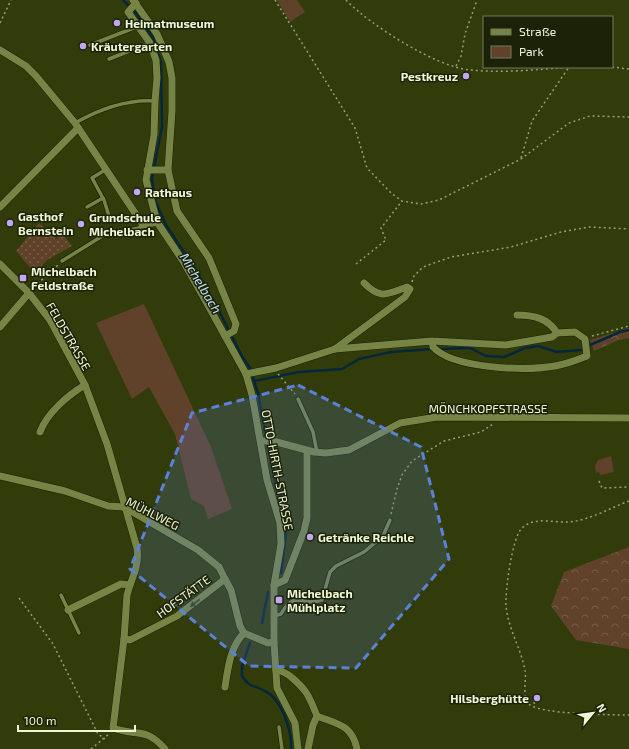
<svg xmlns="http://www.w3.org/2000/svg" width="629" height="749" viewBox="0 0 629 749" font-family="'Exo 2',sans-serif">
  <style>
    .green { fill: #5f4229 }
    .forest { fill: url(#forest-crowns) }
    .park { fill: url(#park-dots) }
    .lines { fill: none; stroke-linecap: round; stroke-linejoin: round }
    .stream { stroke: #05273c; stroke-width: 2.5 }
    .lane-casing { stroke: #1b2202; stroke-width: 5 }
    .street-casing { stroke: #1b2202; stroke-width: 8 }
    .path { stroke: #949e75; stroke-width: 1.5; stroke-dasharray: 2 3; stroke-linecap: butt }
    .lane { stroke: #768546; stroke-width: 3.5 }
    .street { stroke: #768546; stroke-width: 7 }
    .oneway { fill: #37401a }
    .marked { fill: #5c81d8; fill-opacity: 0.2; stroke: #5c81d8; stroke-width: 3; stroke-dasharray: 8 5; stroke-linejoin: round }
    .poi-dot { fill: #c2a7f2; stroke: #1c2207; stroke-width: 1.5 }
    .labels { text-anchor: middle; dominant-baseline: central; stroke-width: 3; stroke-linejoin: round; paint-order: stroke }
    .poi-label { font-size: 12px; font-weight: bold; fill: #eef8d7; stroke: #1c2207; text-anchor: start }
    .street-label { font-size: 12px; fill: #eef8d7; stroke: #1c2207 }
    .water-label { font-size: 13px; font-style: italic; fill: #c0e1fa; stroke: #1c2207 }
  </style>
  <defs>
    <pattern id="forest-crowns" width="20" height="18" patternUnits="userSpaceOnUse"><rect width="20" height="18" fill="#5f4229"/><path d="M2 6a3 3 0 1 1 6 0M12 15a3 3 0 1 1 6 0" fill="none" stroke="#765e47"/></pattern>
    <pattern id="park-dots" width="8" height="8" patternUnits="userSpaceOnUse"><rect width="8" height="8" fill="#5f4229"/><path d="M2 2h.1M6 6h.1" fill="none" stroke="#765e47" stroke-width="1.8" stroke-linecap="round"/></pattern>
  </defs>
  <rect width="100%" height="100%" fill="#323c0b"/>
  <g class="green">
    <polygon points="277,0 297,0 305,12 290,22"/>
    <polygon points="144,304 211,447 232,509 208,519 204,506 191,499 175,434 149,387 132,399 96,323"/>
    <polygon points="611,456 614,472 600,475 599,472 596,473 595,466 598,460"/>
  </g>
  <g class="forest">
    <polygon points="629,328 629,338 619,340 594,351 590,340"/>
    <polygon points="629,547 629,649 576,640 551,606 564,572"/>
  </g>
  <polygon class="park" points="39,223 56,239 63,234 72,246 47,260 35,273 16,251"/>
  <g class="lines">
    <g class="stream">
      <polyline points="123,0 136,13 153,38 161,63 162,127 152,178 155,200 166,225 199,275 217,307 243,358 250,368 258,393 274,475 282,504 286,534 281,573"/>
      <polyline points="590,345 620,332 629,330"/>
      <polyline points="440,349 470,348 486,356 504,357 525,348 538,346 557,352 581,350"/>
      <polyline points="254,381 299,372 342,369 359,359 391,352 433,349"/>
      <polyline points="262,623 268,592"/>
      <path d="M250,643l-8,23v10c8,12 12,9 23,15 17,8 27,40 26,58"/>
    </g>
    <defs>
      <g id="lane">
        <polyline points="90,45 139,26"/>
        <polyline points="109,59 150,43"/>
        <path d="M75,123c25,-14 52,-24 80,-22"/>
        <polyline points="105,170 92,178 104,200 109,216"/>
        <polyline points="87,207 103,198"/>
        <polyline points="62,261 104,235 139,228 143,225"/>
        <polyline points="298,399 313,432 317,452"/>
        <polyline points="61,595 79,633"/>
        <path d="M274,616l7,-2c15,-26 22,-6 41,-14l8,-28 6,-6 28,-14 19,-16 7,-16"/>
        <polyline points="279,727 282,749"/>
      </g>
      <g id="street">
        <polyline points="133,0 157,34 169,62 172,78 172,111 168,170 177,211 209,258 236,324 234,331 225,336"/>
        <polyline points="136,3 128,12 150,43 156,60 157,78 155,101 154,135 146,180 157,222 183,261 204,298 246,374 252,395 267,480 280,523 281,544 274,585 274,642 277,688 295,723 298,749"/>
        <polyline points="0,50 26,66 36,76 75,123 143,225 157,222"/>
        <polyline points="147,170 168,170"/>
        <polyline points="0,207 78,128"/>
        <path d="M0,264l29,29 21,27 35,65 22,59 30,104c2,14 -2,24 -7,37"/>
        <path d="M517,315c16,0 31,3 40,18"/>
        <polyline points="0,327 29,293"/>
        <path d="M335,349l97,-8 74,4 46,-8 5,-4 18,-1 10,7 2,17c-10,4 -21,8 -32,10 -29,5 -102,3 -122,-19l-1,-6"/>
        <path d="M246,374l30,-6 59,-19 70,-52 5,-8 -3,-2c-20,7 -26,13 -43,-4"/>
        <path d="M40,432c7,-19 28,-37 45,-47"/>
        <polyline points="261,441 273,441 314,452 326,453 349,450 400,423 437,417 629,418"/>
        <polyline points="0,476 65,491 108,506 124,507 198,550 219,567 225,579 231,590 240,626 244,633 268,643 274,642"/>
        <polyline points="274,585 285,580 304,531 307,518 307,451"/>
        <path d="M68,610l53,-26 9,1 -3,10 -3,44 -11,89c24,9 32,-2 52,21"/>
        <polyline points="124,639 130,640 177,616 225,579"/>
        <path d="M276,670c6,0 9,3 14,6 17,14 19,20 27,40 21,8 35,9 40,33"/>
        <path d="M225,687c3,-19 5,-40 19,-54"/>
        <polyline points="308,749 313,725 317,716"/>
      </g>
    </defs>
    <use href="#lane" class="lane-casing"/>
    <use href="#street" class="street-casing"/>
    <g class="path">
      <polyline points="275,0 355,128 367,168 391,193 402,201 421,204 439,200 521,159 569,123 590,116 629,117"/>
      <path d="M346,0c24,25 90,67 124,70 33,3 66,0 98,-3"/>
      <polyline points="0,23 11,0"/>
      <polyline points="456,66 461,56 465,34 477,0"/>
      <polyline points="612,67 629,69"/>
      <polyline points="521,158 532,121 569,67"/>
      <polyline points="356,264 386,240 381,228 402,201"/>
      <polyline points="412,282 414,276 423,267 451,257 511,247 561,232 589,227 629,229"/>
      <polyline points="34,287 58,265"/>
      <polyline points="592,336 629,326"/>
      <polyline points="278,374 295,394"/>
      <polyline points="599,481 602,488 629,487"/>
      <path d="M629,501c-19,7 -39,19 -60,21 -15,1 -34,-6 -47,6 -10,9 -17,64 -16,78 2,22 15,43 19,64 2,11 -4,26 5,35 11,9 82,10 99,10"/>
      <polyline points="391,514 397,489 402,475 412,461 444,441 481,432 493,424"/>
      <polyline points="19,598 53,644 98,734 105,739"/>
      <polyline points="534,702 535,707"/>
      <polyline points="91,749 109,734"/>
    </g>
    <use href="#lane" class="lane"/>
    <use href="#street" class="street"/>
  </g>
  <defs><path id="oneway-solid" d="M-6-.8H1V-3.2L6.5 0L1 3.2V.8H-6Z"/></defs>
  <use class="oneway" href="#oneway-solid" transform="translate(195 603) rotate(142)"/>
  <path class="marked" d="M298,385l123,62 28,112 -93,109 -107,-2 -119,-97 62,-156z"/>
  <g class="poi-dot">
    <circle cx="117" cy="23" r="4"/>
    <circle cx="83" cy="46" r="4"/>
    <circle cx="466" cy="76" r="4"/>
    <circle cx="137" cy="192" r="4"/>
    <circle cx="10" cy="223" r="4"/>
    <circle cx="81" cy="224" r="4"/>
    <rect x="19" y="274" width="8" height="8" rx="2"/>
    <circle cx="310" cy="537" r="4"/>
    <rect x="275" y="596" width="8" height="8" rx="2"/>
    <circle cx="537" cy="698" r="4"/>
  </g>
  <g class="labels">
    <g class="poi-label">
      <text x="125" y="23">Heimatmuseum</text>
      <text x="91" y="46">Kräutergarten</text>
      <text x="458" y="76" text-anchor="end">Pestkreuz</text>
      <text x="145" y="192">Rathaus</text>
      <text x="18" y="216">Gasthof<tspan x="18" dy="14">Bernstein</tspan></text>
      <text x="89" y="217">Grundschule<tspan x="89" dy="14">Michelbach</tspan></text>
      <text x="31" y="271">Michelbach<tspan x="31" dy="14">Feldstraße</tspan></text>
      <text x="318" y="537">Getränke Reichle</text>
      <text x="287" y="593">Michelbach<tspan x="287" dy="14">Mühlplatz</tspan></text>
      <text x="529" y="698" text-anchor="end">Hilsberghütte</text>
    </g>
    <g class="street-label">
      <text transform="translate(69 336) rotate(60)">FELDSTRASSE</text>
      <text x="488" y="408">MÖNCHKOPFSTRASSE</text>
      <text transform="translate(278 470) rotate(79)">OTTO-HIRTH-STRASSE</text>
      <text transform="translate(153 513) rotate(27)">MÜHLWEG</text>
      <text transform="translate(183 596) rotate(-36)">HOFSTÄTTE</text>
    </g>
    <g class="water-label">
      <text transform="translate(201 283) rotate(59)">Michelbach</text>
    </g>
  </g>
  <rect x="483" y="16" width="130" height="52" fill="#1c2207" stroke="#70785a"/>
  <rect x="491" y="29" width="20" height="6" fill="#768546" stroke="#70785a"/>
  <text x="519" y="36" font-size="12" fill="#eef8d7">Straße</text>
  <rect x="491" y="46" width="20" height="12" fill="#5f4229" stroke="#70785a"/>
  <text x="519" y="56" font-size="12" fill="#eef8d7">Park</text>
  <g transform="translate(593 713) rotate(61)" stroke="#1c2207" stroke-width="3" paint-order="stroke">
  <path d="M0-3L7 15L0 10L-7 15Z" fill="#eef8d7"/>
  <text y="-6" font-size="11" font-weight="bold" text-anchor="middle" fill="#eef8d7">N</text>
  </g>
  <path d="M18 725v6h117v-6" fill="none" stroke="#eef8d7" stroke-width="2"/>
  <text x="24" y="725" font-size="12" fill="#eef8d7" stroke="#1c2207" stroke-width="3" paint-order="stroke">100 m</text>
</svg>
